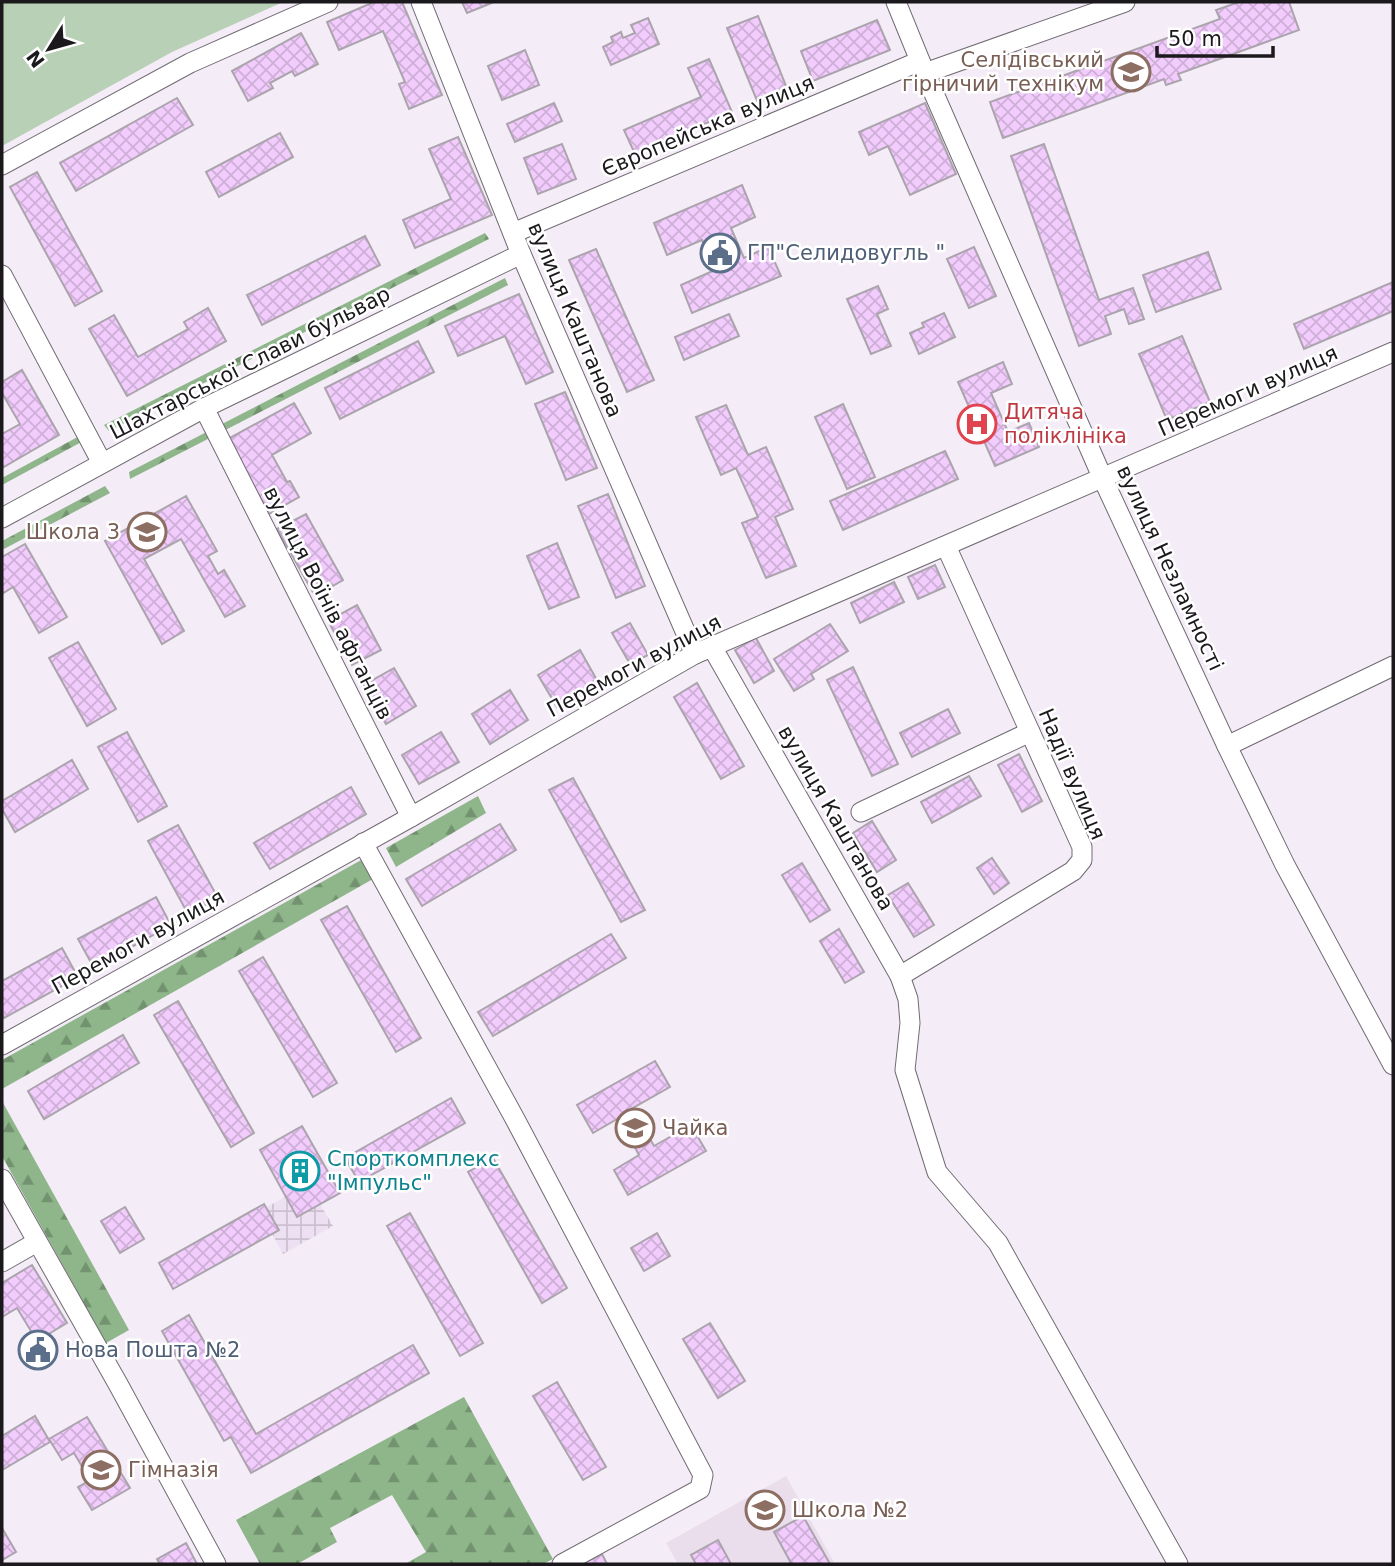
<svg xmlns="http://www.w3.org/2000/svg" width="1395" height="1566" viewBox="0 0 1395 1566" font-family="'DejaVu Sans',sans-serif">
  <style>
    .industrial { fill: url(#industrial-grid) }
    .built { fill: #eadeed }
    .forest { fill: url(#forest-firs) }
    .park { fill: #b8d0b6 }
    .building { fill: url(#building-cross-hatch); stroke: #aba4ad; stroke-width: 2 }
    .lines { fill: none; stroke-linecap: round; stroke-linejoin: round }
    .minor-casing { stroke: #716b73; stroke-width: 21 }
    .minor { stroke: #fff; stroke-width: 19 }
    .labels { text-anchor: middle; dominant-baseline: central; stroke-width: 5; stroke-linejoin: round; paint-order: stroke }
    .education-label { font-size: 21px; fill: #785e54; stroke: #fff; text-anchor: start }
    .street-label { font-size: 21px; fill: #1b191c; stroke: #fff }
    .service-label { font-size: 21px; fill: #4e5e75; stroke: #fff; text-anchor: start }
    .health-label { font-size: 21px; fill: #be3a42; stroke: #fff; text-anchor: start }
    .culture-label { font-size: 21px; fill: #0d838f; stroke: #fff; text-anchor: start }
  </style>
  <defs>
    <pattern id="industrial-grid" width="8" height="8" patternUnits="userSpaceOnUse" patternTransform="scale(1.75)"><rect width="8" height="8" fill="#eee0f3"/><path d="M0 4h8M4 0v8" fill="none" stroke="#ccc0d0"/></pattern>
    <pattern id="forest-firs" width="22" height="20" patternUnits="userSpaceOnUse" patternTransform="scale(1.75)"><rect width="22" height="20" fill="#8eb68a"/><path d="M5 1l3.5 6h-7zM16 11l3.5 6h-7z" fill="#739370"/></pattern>
    <pattern id="building-cross-hatch" width="8" height="8" patternUnits="userSpaceOnUse" patternTransform="scale(1.75)"><rect width="8" height="8" fill="#f1ccfc"/><path d="M0 0l8 8M0 8l8-8" fill="none" stroke="#ceafd7"/></pattern>
  </defs>
  <rect width="100%" height="100%" fill="#f4ecf6"/>
  <polygon class="industrial" points="308,1184 333,1226 283,1254 260,1211"/>
  <polygon class="built" points="786,1476 835,1564 678,1564 666,1543"/>
  <g class="forest">
    <polygon points="485,233 489,239 109,431 104,425"/>
    <polygon points="505,278 508,285 130,479 129,472"/>
    <polygon points="85,433 87,439 2,485 2,478"/>
    <polygon points="105,486 110,493 2,550 2,541"/>
    <polygon points="478,796 486,813 396,867 386,848"/>
    <polygon points="363,859 373,879 2,1089 2,1060"/>
    <polygon points="2,1101 129,1330 106,1343 2,1156"/>
    <polygon points="464,1397 553,1559 543,1564 405,1564 426,1552 392,1495 330,1528 337,1542 297,1564 260,1564 236,1520"/>
  </g>
  <polygon class="park" points="2,2 283,2 172,52 2,146"/>
  <g class="building">
    <polygon points="374,2 402,2 442,95 409,109 399,84 405,82 383,31 339,50 327,22"/>
    <polygon points="462,2 494,2 467,13"/>
    <polygon points="1239,2 1289,2 1299,30 1178,74 1181,80 1166,85 1164,79 1003,138 990,102 1220,19 1216,10"/>
    <polygon points="758,16 788,91 758,103 727,28"/>
    <polygon points="648,18 659,44 611,65 603,47 613,42 611,37 621,32 623,38 635,33 631,25"/>
    <polygon points="877,20 890,50 813,81 801,51"/>
    <polygon points="301,33 318,64 295,76 292,71 270,83 273,88 248,101 232,71"/>
    <polygon points="525,50 539,85 502,100 488,66"/>
    <polygon points="709,59 732,112 635,154 624,130 701,97 688,68"/>
    <polygon points="177,98 193,125 76,191 60,163"/>
    <polygon points="554,103 562,121 515,142 507,124"/>
    <polygon points="925,103 956,174 910,195 888,146 869,155 859,132"/>
    <polygon points="280,133 293,157 219,197 206,172"/>
    <polygon points="458,137 492,215 415,248 403,220 451,199 429,149"/>
    <polygon points="562,144 576,179 538,194 524,158"/>
    <polygon points="1044,144 1099,300 1133,288 1144,319 1129,324 1124,309 1105,316 1111,334 1079,346 1011,156"/>
    <polygon points="37,172 102,291 75,306 10,187"/>
    <polygon points="742,185 755,217 731,228 744,258 768,247 781,276 692,313 681,285 715,270 702,240 667,255 654,223"/>
    <polygon points="365,236 380,265 262,325 247,295"/>
    <polygon points="974,247 996,296 969,308 947,259"/>
    <polygon points="596,249 654,380 627,392 569,260"/>
    <polygon points="1208,252 1221,289 1156,312 1143,275"/>
    <polygon points="1393,282 1393,311 1304,349 1294,324"/>
    <polygon points="878,286 888,309 877,314 891,346 871,354 847,299"/>
    <polygon points="519,294 553,372 526,384 505,336 458,356 445,326"/>
    <polygon points="208,308 226,341 127,396 89,329 114,315 138,357 188,329 184,322"/>
    <polygon points="944,313 955,337 919,354 910,333 924,327 922,323"/>
    <polygon points="729,314 739,336 684,360 675,337"/>
    <polygon points="1182,336 1210,402 1167,420 1139,354"/>
    <polygon points="418,341 434,372 340,419 325,388"/>
    <polygon points="1003,362 1012,384 991,393 1008,432 1029,423 1039,447 995,466 958,382"/>
    <polygon points="22,370 59,435 2,468 2,434 20,424 2,393 2,382"/>
    <polygon points="565,392 597,468 566,480 535,404"/>
    <polygon points="294,403 311,433 272,455 287,482 290,481 299,497 269,514 228,439"/>
    <polygon points="843,404 875,477 847,489 815,417"/>
    <polygon points="726,405 748,455 766,447 793,509 775,517 796,566 766,578 742,523 758,517 736,468 721,475 696,417"/>
    <polygon points="945,451 958,479 843,530 830,501"/>
    <polygon points="608,494 645,586 616,598 578,506"/>
    <polygon points="186,496 217,551 208,556 218,574 224,570 245,606 225,617 181,539 144,559 184,631 162,644 105,541"/>
    <polygon points="306,514 343,580 315,596 277,529"/>
    <polygon points="557,543 579,597 549,609 527,556"/>
    <polygon points="25,544 67,617 39,633 13,587 2,594 2,557"/>
    <polygon points="935,565 945,587 918,599 908,577"/>
    <polygon points="894,582 904,602 860,623 851,603"/>
    <polygon points="357,605 381,650 352,665 328,621"/>
    <polygon points="630,623 648,655 630,664 612,633"/>
    <polygon points="830,624 848,651 811,674 814,679 794,691 774,659"/>
    <polygon points="756,638 774,671 754,683 735,650"/>
    <polygon points="78,642 116,709 87,726 49,658"/>
    <polygon points="580,650 598,682 557,707 538,675"/>
    <polygon points="853,667 898,764 872,776 827,680"/>
    <polygon points="394,668 416,706 386,724 364,685"/>
    <polygon points="697,683 744,766 721,779 674,697"/>
    <polygon points="510,690 528,720 490,744 472,714"/>
    <polygon points="948,709 960,733 912,757 900,733"/>
    <polygon points="127,732 167,806 138,822 98,747"/>
    <polygon points="441,732 459,762 419,784 402,755"/>
    <polygon points="1019,754 1042,801 1022,812 998,765"/>
    <polygon points="72,760 88,789 15,832 2,809 2,801"/>
    <polygon points="969,776 981,796 932,823 921,802"/>
    <polygon points="573,778 645,910 621,922 549,790"/>
    <polygon points="351,787 366,814 270,869 254,843"/>
    <polygon points="872,821 896,860 877,872 853,833"/>
    <polygon points="500,824 516,850 422,906 406,879"/>
    <polygon points="178,825 218,898 188,914 148,841"/>
    <polygon points="992,858 1009,883 994,894 977,868"/>
    <polygon points="802,863 830,910 810,922 782,875"/>
    <polygon points="908,883 934,925 914,937 888,895"/>
    <polygon points="156,897 171,925 94,968 78,939"/>
    <polygon points="347,906 421,1038 396,1052 321,920"/>
    <polygon points="839,929 864,972 845,983 820,941"/>
    <polygon points="611,934 626,958 493,1036 478,1012"/>
    <polygon points="62,948 78,977 4,1018 2,1013 2,981"/>
    <polygon points="263,957 337,1083 313,1097 239,971"/>
    <polygon points="178,1001 254,1133 231,1147 154,1015"/>
    <polygon points="123,1035 139,1063 44,1119 28,1091"/>
    <polygon points="655,1061 670,1087 633,1108 654,1146 691,1125 706,1151 628,1195 614,1170 639,1155 619,1118 593,1133 577,1105"/>
    <polygon points="451,1098 465,1123 359,1182 345,1158"/>
    <polygon points="302,1126 340,1193 297,1217 260,1150"/>
    <polygon points="493,1158 567,1288 542,1303 468,1172"/>
    <polygon points="264,1204 279,1230 173,1289 159,1263"/>
    <polygon points="125,1207 144,1239 120,1253 101,1221"/>
    <polygon points="410,1213 483,1343 460,1356 387,1226"/>
    <polygon points="657,1233 670,1256 644,1271 631,1248"/>
    <polygon points="32,1265 67,1323 37,1341 17,1308 2,1317 2,1283"/>
    <polygon points="189,1315 256,1434 413,1345 429,1373 251,1473 231,1437 224,1441 162,1331"/>
    <polygon points="710,1323 745,1381 718,1398 683,1339"/>
    <polygon points="557,1382 606,1467 583,1480 533,1396"/>
    <polygon points="35,1416 50,1442 2,1470 2,1436"/>
    <polygon points="87,1417 130,1488 92,1510 78,1487 90,1480 74,1453 62,1460 49,1439"/>
    <polygon points="803,1516 830,1564 788,1564 791,1563 774,1532"/>
    <polygon points="2,1528 16,1552 2,1560"/>
    <polygon points="718,1540 731,1564 696,1564 691,1555"/>
    <polygon points="186,1543 197,1564 160,1564 157,1559"/>
    <polygon points="602,1554 607,1564 582,1564"/>
  </g>
  <g class="lines">
    <defs>
      <g id="minor">
        <polyline points="421,2 521,254 695,654"/>
        <polyline points="896,2 925,73 1103,479 1227,746 1285,865 1393,1065"/>
        <polyline points="925,73 1125,2"/>
        <polyline points="2,165 190,63 328,2"/>
        <polyline points="513,233 920,61"/>
        <polyline points="2,275 102,463"/>
        <polyline points="204,408 411,817"/>
        <polyline points="2,518 204,408 521,254"/>
        <polyline points="712,647 900,976 908,999 910,1023 905,1070 937,1172 998,1243 1178,1564"/>
        <polyline points="1227,746 1393,666"/>
        <polyline points="861,812 1030,732"/>
        <polyline points="363,843 515,1119 703,1475 700,1489 562,1564"/>
        <polyline points="900,976 1073,871 1082,860 1082,847 946,546"/>
        <polyline points="2,1045 411,817 695,654 1393,352"/>
        <polyline points="2,1179 118,1384 216,1564"/>
        <polyline points="2,1262 37,1242"/>
      </g>
    </defs>
    <use href="#minor" class="minor-casing"/>
    <use href="#minor" class="minor"/>
  </g>
  <defs>
    <symbol id="university-ring" viewBox="-11 -11 22 22"><circle r="9.5" fill="#fff" stroke="#8d6e63" stroke-width="1.5"/><path d="M0-5L7-2L0 1L-7-2ZM-4 1L0 2.5L4 1V4Q0 6-4 4Z" fill="#8d6e63"/></symbol>
    <symbol id="civic-ring" viewBox="-11 -11 22 22"><circle r="9.5" fill="#fff" stroke="#5c6f8a" stroke-width="1.5"/><path d="M-.6-6.5H3V-4.5H.6V-3L4-1V1h2V6H-6V1h2V-1L-.6-3ZM-1.2 2.5V6h2.4V2.5Z" fill="#5c6f8a"/></symbol>
    <symbol id="hospital-ring" viewBox="-11 -11 22 22"><circle r="9.5" fill="#fff" stroke="#e0444e" stroke-width="1.5"/><path d="M-5-5h3v3.5h4V-5h3V5h-3V1.5h-4V5h-3Z" fill="#e0444e"/></symbol>
    <symbol id="school-ring" viewBox="-11 -11 22 22"><circle r="9.5" fill="#fff" stroke="#8d6e63" stroke-width="1.5"/><path d="M0-5L7-2L0 1L-7-2ZM-4 1L0 2.5L4 1V4Q0 6-4 4Z" fill="#8d6e63"/></symbol>
    <symbol id="building-ring" viewBox="-11 -11 22 22"><circle r="9.5" fill="#fff" stroke="#0f9aa8" stroke-width="1.5"/><path d="M-4-6H4V6H1V3H-1V6H-4ZM-2.5-4.3h1.7v1.8h-1.7ZM.8-4.3h1.7v1.8H.8ZM-2.5-1h1.7V.8h-1.7ZM.8-1h1.7V.8H.8Z" fill="#0f9aa8"/></symbol>
  </defs>
  <g fill-rule="evenodd">
    <use href="#university-ring" x="1109" y="50" width="44" height="44"/>
    <use href="#civic-ring" x="698" y="231" width="44" height="44"/>
    <use href="#hospital-ring" x="955" y="402" width="44" height="44"/>
    <use href="#school-ring" x="125" y="510" width="44" height="44"/>
    <use href="#school-ring" x="613" y="1106" width="44" height="44"/>
    <use href="#building-ring" x="278" y="1149" width="44" height="44"/>
    <use href="#civic-ring" x="16" y="1328" width="44" height="44"/>
    <use href="#school-ring" x="79" y="1448" width="44" height="44"/>
    <use href="#school-ring" x="743" y="1488" width="44" height="44"/>
  </g>
  <g class="labels">
    <g class="education-label">
      <text x="1104" y="60" text-anchor="end">Селідівський<tspan x="1104" dy="24">гірничий технікум</tspan></text>
      <text x="120" y="532" text-anchor="end">Школа 3</text>
      <text x="662" y="1128">Чайка</text>
      <text x="128" y="1470">Гімназія</text>
      <text x="792" y="1510">Школа №2</text>
    </g>
    <g class="street-label">
      <text transform="translate(708 126) rotate(-23)">Європейська вулиця</text>
      <text transform="translate(575 320) rotate(67)">вулиця Каштанова</text>
      <text transform="translate(250 363) rotate(-27)">Шахтарської Слави бульвар</text>
      <text transform="translate(1248 391) rotate(-24)">Перемоги вулиця</text>
      <text transform="translate(1170 568) rotate(65)">вулиця Незламності</text>
      <text transform="translate(328 603) rotate(63)">вулиця Воїнів афганців</text>
      <text transform="translate(634 666) rotate(-28)">Перемоги вулиця</text>
      <text transform="translate(1072 774) rotate(67)">Надії вулиця</text>
      <text transform="translate(836 818) rotate(60)">вулиця Каштанова</text>
      <text transform="translate(138 942) rotate(-29)">Перемоги вулиця</text>
    </g>
    <g class="service-label">
      <text x="747" y="253">ГП"Селидовугль "</text>
      <text x="65" y="1350">Нова Пошта №2</text>
    </g>
    <g class="health-label">
      <text x="1004" y="412">Дитяча<tspan x="1004" dy="24">поліклініка</tspan></text>
    </g>
    <g class="culture-label">
      <text x="327" y="1159">Спорткомплекс<tspan x="327" dy="24">"Імпульс"</tspan></text>
    </g>
  </g>
  <rect width="1395" height="1566" fill="none" stroke="#1b191c" stroke-width="7"/>
  <g transform="translate(49 49) rotate(233)" stroke="#ffffff" stroke-width="5" paint-order="stroke">
  <path d="M0-5L12 26L0 18L-12 26Z" fill="#1b191c"/>
  <text y="-10" font-size="19" font-weight="bold" text-anchor="middle" fill="#1b191c">N</text>
  </g>
  <path d="M1157 46v10h116v-10" fill="none" stroke="#1b191c" stroke-width="3.5"/>
  <text x="1168" y="46" font-size="21" fill="#1b191c" stroke="#ffffff" stroke-width="5" paint-order="stroke">50 m</text>
</svg>
